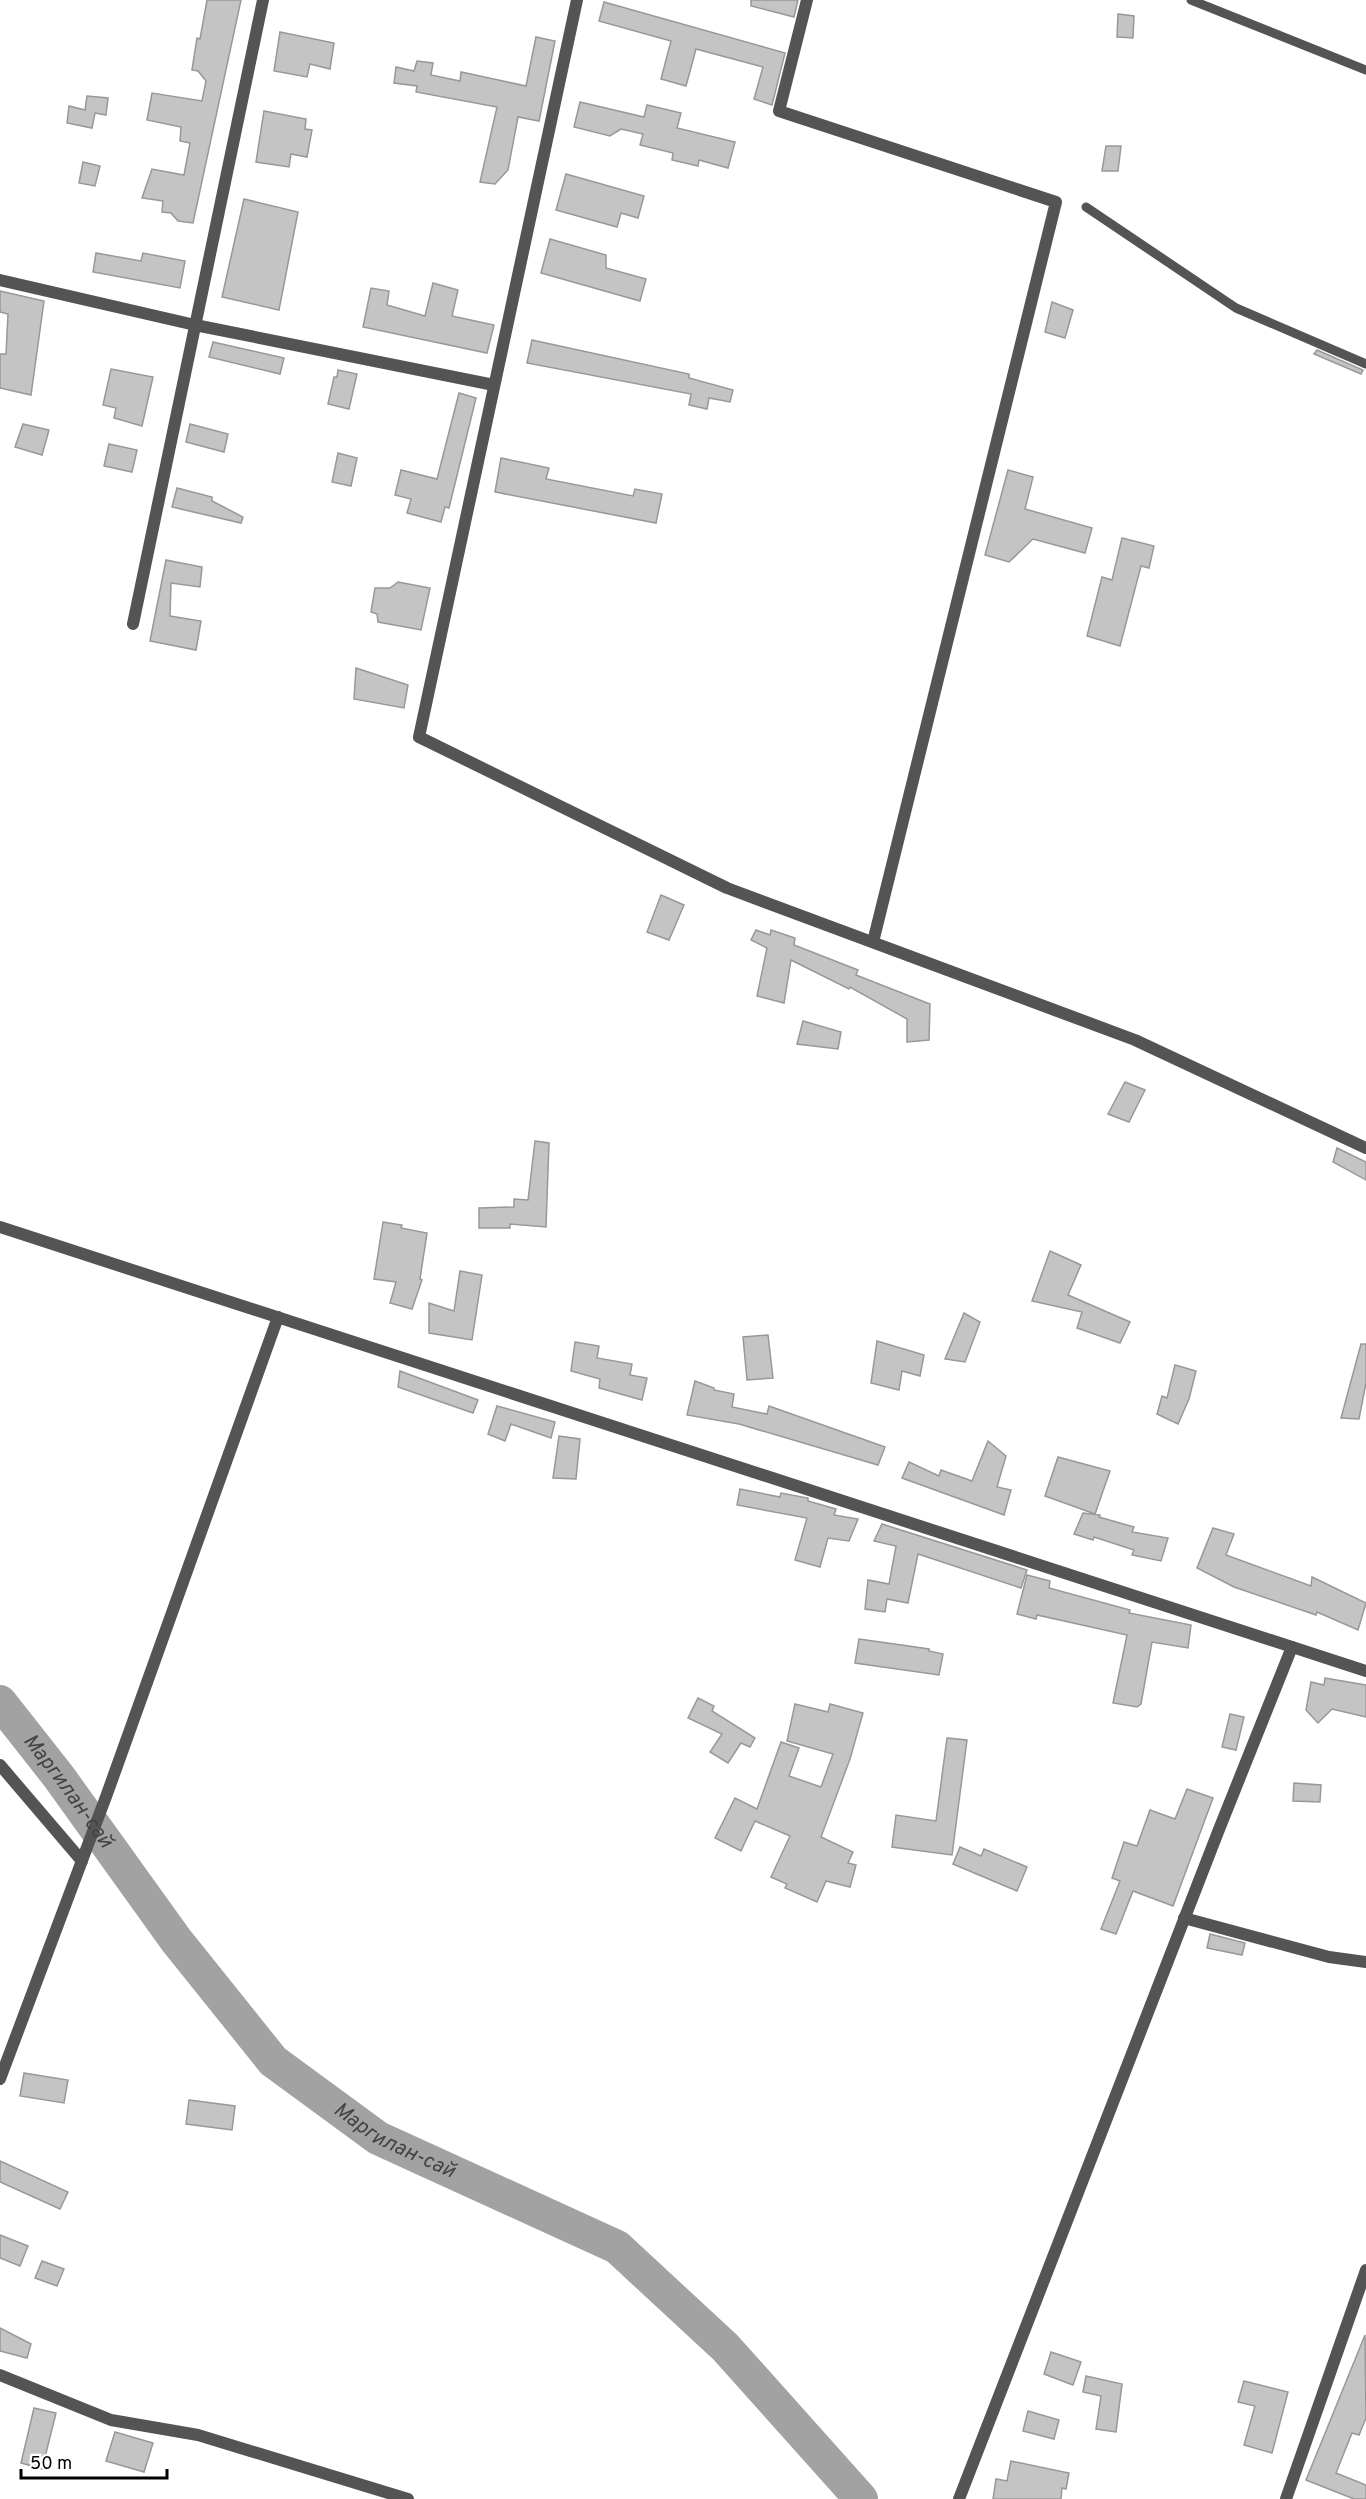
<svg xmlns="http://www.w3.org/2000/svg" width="1366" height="2499" viewBox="0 0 1366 2499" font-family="Overpass,sans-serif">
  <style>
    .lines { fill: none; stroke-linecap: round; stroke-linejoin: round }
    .river { stroke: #a2a2a2; stroke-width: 34 }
    .building { fill: #c4c4c4; stroke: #989898; stroke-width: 1.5 }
    .service { stroke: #545454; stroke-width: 9 }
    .minor { stroke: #545454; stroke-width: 12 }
    .labels { text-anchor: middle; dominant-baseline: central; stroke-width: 5; stroke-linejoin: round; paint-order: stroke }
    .water-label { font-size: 21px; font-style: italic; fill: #434343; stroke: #fff }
  </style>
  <rect width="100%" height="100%" fill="#fff"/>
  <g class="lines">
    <path class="river" id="s1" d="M0,1702l59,75 117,163 97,121 105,77 239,109 108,100 136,152"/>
  </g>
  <g class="building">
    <polygon points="207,0 241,0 193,223 178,221 171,213 162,212 163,201 142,198 152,169 184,175 190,143 180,141 181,127 147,120 152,93 202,101 206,81 198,71 192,70 197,38 200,39"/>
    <polygon points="751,0 798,0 794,17 751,6"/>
    <polygon points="604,2 785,53 772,105 754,99 763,67 696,49 686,86 661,79 671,41 599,21"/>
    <polygon points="1118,14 1134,16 1133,38 1117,37"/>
    <polygon points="280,32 334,43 330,69 310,64 307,77 274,71"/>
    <polygon points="536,37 555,41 539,121 518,117 508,170 495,184 480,182 497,107 416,92 417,86 394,83 396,67 414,71 417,61 433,63 431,75 460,81 461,72 526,86"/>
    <polygon points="87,96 108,98 106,115 95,113 92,128 67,123 69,106 85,110"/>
    <polygon points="580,102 644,117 647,105 681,113 677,128 735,142 728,168 699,160 698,166 672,160 673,153 640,145 643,134 621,129 610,136 574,127"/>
    <polygon points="264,111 306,119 305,129 312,130 307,157 291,154 289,167 256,162"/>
    <polygon points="1106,146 1121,146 1118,171 1102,171"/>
    <polygon points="83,162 100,166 95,186 79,183"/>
    <polygon points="566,174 644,196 638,218 621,213 617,227 556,210"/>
    <polygon points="244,199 298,212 279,310 222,297"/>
    <polygon points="550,239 606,255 606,268 646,279 640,301 541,273"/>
    <polygon points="96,253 141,261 143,253 185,261 180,288 93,272"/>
    <polygon points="433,283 458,290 452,316 494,325 487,353 363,327 371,288 389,291 387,305 425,316"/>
    <polygon points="0,291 44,301 31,395 0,388 0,354 6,354 8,314 0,312"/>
    <polygon points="1052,302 1073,310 1065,338 1045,332"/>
    <polygon points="532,340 689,374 689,378 733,390 730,402 709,398 707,409 689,405 691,394 527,363"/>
    <polygon points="213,342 284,358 280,374 209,357"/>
    <polygon points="1317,350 1363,370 1361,374 1314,354"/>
    <polygon points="111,369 153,377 142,426 114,418 116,408 103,405"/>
    <polygon points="338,370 357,374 349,409 328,404 334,377 337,377"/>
    <polygon points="459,393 476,398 449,508 445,507 441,522 407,513 411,499 395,495 401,470 437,479"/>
    <polygon points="23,424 49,430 42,455 15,447"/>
    <polygon points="190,424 228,434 224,452 186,442"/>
    <polygon points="109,444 137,450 132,472 104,466"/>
    <polygon points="338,453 357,458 351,486 332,482"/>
    <polygon points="501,458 549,468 546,479 633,496 635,489 662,494 656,523 495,492"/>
    <polygon points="1008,470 1033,477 1025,509 1092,528 1085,553 1033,539 1009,562 985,555"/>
    <polygon points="177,488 212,497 212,501 243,517 241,523 172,507"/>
    <polygon points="1122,538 1154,546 1149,568 1141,566 1120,646 1087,636 1102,577 1112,580"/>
    <polygon points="166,560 202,567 200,587 171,583 170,616 201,621 196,650 150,641"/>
    <polygon points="398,582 430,588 421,630 378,622 377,614 371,612 375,588 390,588"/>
    <polygon points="356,668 408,685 404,708 354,699"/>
    <polygon points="661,895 684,905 669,940 647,932"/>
    <polygon points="756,930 770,935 771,930 795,938 794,945 858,970 856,975 930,1004 929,1040 907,1042 907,1019 850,987 849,989 791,960 784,1003 757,996 767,948 751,940"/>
    <polygon points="803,1021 841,1032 838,1049 797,1044"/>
    <polygon points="1125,1082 1145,1090 1129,1122 1108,1114"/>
    <polygon points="535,1141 549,1143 546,1227 510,1224 510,1228 479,1228 479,1208 514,1207 514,1199 528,1200"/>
    <polygon points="1337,1148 1366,1162 1366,1180 1333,1162"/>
    <polygon points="383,1222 402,1225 401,1228 427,1233 420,1279 422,1280 412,1309 390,1303 396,1282 374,1279"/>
    <polygon points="1050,1251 1081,1265 1068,1295 1130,1322 1120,1343 1077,1328 1082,1312 1032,1301"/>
    <polygon points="460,1271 482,1275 472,1340 429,1333 429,1303 454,1311"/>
    <polygon points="964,1313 980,1322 965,1362 945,1359"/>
    <polygon points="768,1335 773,1378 747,1380 743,1337"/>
    <polygon points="877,1341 924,1355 920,1376 902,1371 899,1390 871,1383"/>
    <polygon points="575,1342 599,1346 597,1358 632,1364 630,1375 647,1378 642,1400 599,1388 600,1379 571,1371"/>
    <polygon points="1361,1344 1366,1344 1366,1383 1359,1419 1341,1418"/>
    <polygon points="1175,1365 1196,1371 1189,1399 1178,1424 1157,1414 1162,1396 1167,1398"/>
    <polygon points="400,1371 478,1400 473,1413 398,1387"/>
    <polygon points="695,1381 714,1388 714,1390 734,1394 732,1407 767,1414 769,1406 885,1447 878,1465 739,1424 687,1415"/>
    <polygon points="497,1406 555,1422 551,1438 511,1424 505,1441 488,1434"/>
    <polygon points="559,1436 580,1439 576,1479 553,1478"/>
    <polygon points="988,1441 1006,1456 997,1487 1011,1490 1004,1515 902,1478 909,1462 939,1476 941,1470 972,1481"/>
    <polygon points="1058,1457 1110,1471 1095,1514 1045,1496"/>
    <polygon points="740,1489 780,1497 781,1493 808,1498 808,1501 836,1509 834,1515 858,1519 849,1541 828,1538 820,1567 795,1560 807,1518 737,1505"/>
    <polygon points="1083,1513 1100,1515 1099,1517 1134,1527 1132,1532 1168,1538 1161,1561 1132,1555 1134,1550 1094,1537 1093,1540 1074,1534"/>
    <polygon points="882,1524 1027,1570 1021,1588 918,1554 908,1603 887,1599 885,1612 865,1609 868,1580 889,1584 896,1546 874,1541"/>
    <polygon points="1213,1528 1234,1534 1226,1555 1311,1586 1312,1577 1366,1603 1358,1630 1317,1612 1316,1615 1234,1587 1197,1568"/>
    <polygon points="1027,1575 1050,1581 1049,1588 1130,1610 1129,1613 1191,1625 1188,1648 1152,1642 1141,1704 1137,1707 1113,1703 1127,1635 1037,1615 1036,1619 1017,1614"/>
    <polygon points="859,1639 929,1649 929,1651 943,1654 939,1675 855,1663"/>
    <polygon points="1325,1678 1366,1685 1366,1717 1332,1709 1318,1723 1306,1710 1311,1682 1324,1685"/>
    <polygon points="698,1698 714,1706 712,1711 755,1738 750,1747 741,1743 728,1763 710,1752 722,1734 688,1718"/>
    <polygon points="795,1704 828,1712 830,1704 863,1713 850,1759 821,1837 853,1852 848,1863 856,1865 850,1887 826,1881 817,1902 785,1888 787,1884 771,1877 790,1836 755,1821 741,1851 715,1838 735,1798 757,1809 781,1742 799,1748 789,1776 821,1787 833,1754 787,1741"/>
    <polygon points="1230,1714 1244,1717 1236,1750 1222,1747"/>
    <polygon points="947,1738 967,1740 952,1855 892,1847 896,1815 936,1821"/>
    <polygon points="1294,1783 1321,1785 1320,1802 1293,1801"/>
    <polygon points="1187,1789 1213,1798 1173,1906 1133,1891 1116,1934 1101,1929 1120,1881 1112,1878 1124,1842 1137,1846 1150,1810 1175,1819"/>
    <polygon points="960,1847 981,1856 984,1849 1027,1867 1017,1891 953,1864"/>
    <polygon points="1210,1934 1245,1943 1242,1955 1207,1948"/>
    <polygon points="24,2073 68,2080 64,2103 20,2096"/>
    <polygon points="189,2100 235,2106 232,2130 186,2124"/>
    <polygon points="0,2161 68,2192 60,2209 0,2182"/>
    <polygon points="0,2235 28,2246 20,2266 0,2258"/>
    <polygon points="42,2261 64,2269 57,2286 35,2278"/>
    <polygon points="0,2328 31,2344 27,2358 0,2351"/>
    <polygon points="1365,2335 1366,2418 1359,2435 1352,2433 1336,2473 1366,2485 1366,2499 1354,2499 1306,2480"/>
    <polygon points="1051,2352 1081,2362 1073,2385 1044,2374"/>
    <polygon points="1086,2376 1122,2384 1116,2432 1096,2429 1101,2396 1083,2392"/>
    <polygon points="1244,2381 1288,2392 1272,2453 1244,2445 1255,2406 1238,2402"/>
    <polygon points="34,2408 56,2413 42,2469 21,2463"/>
    <polygon points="1028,2411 1059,2420 1054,2439 1023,2431"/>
    <polygon points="115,2432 153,2443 144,2472 106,2461"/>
    <polygon points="1011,2461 1069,2473 1066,2489 1062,2488 1061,2499 993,2499 996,2479 1007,2481"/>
  </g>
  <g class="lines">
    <g class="service">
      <polyline points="1191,0 1366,70"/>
      <polyline points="1086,207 1236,308 1366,364"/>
    </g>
    <g class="minor">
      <polyline points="577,0 419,737 727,888 1135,1040 1366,1148"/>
      <polyline points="807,0 779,111 1056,202 873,942"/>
      <polyline points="0,280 195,325 494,385"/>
      <polyline points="133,624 263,0"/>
      <polyline points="0,1227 1366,1671"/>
      <polyline points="0,1765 82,1861"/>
      <polyline points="1184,1918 1329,1957 1366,1962"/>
      <polyline points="0,2079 107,1794 278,1317"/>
      <polyline points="0,2375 111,2420 198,2435 408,2499"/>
      <polyline points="959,2499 1218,1832 1292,1647"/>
      <polyline points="1286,2499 1366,2270"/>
    </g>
  </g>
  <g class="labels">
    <g class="water-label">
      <text stroke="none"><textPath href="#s1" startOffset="112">Маргилан-сай</textPath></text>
      <text stroke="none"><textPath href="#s1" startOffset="597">Маргилан-сай</textPath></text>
    </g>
  </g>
  <path d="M21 2469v9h146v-9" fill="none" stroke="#000000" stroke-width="3"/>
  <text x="30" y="2469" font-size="18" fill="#000000" stroke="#ffffff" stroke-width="4.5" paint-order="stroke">50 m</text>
</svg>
